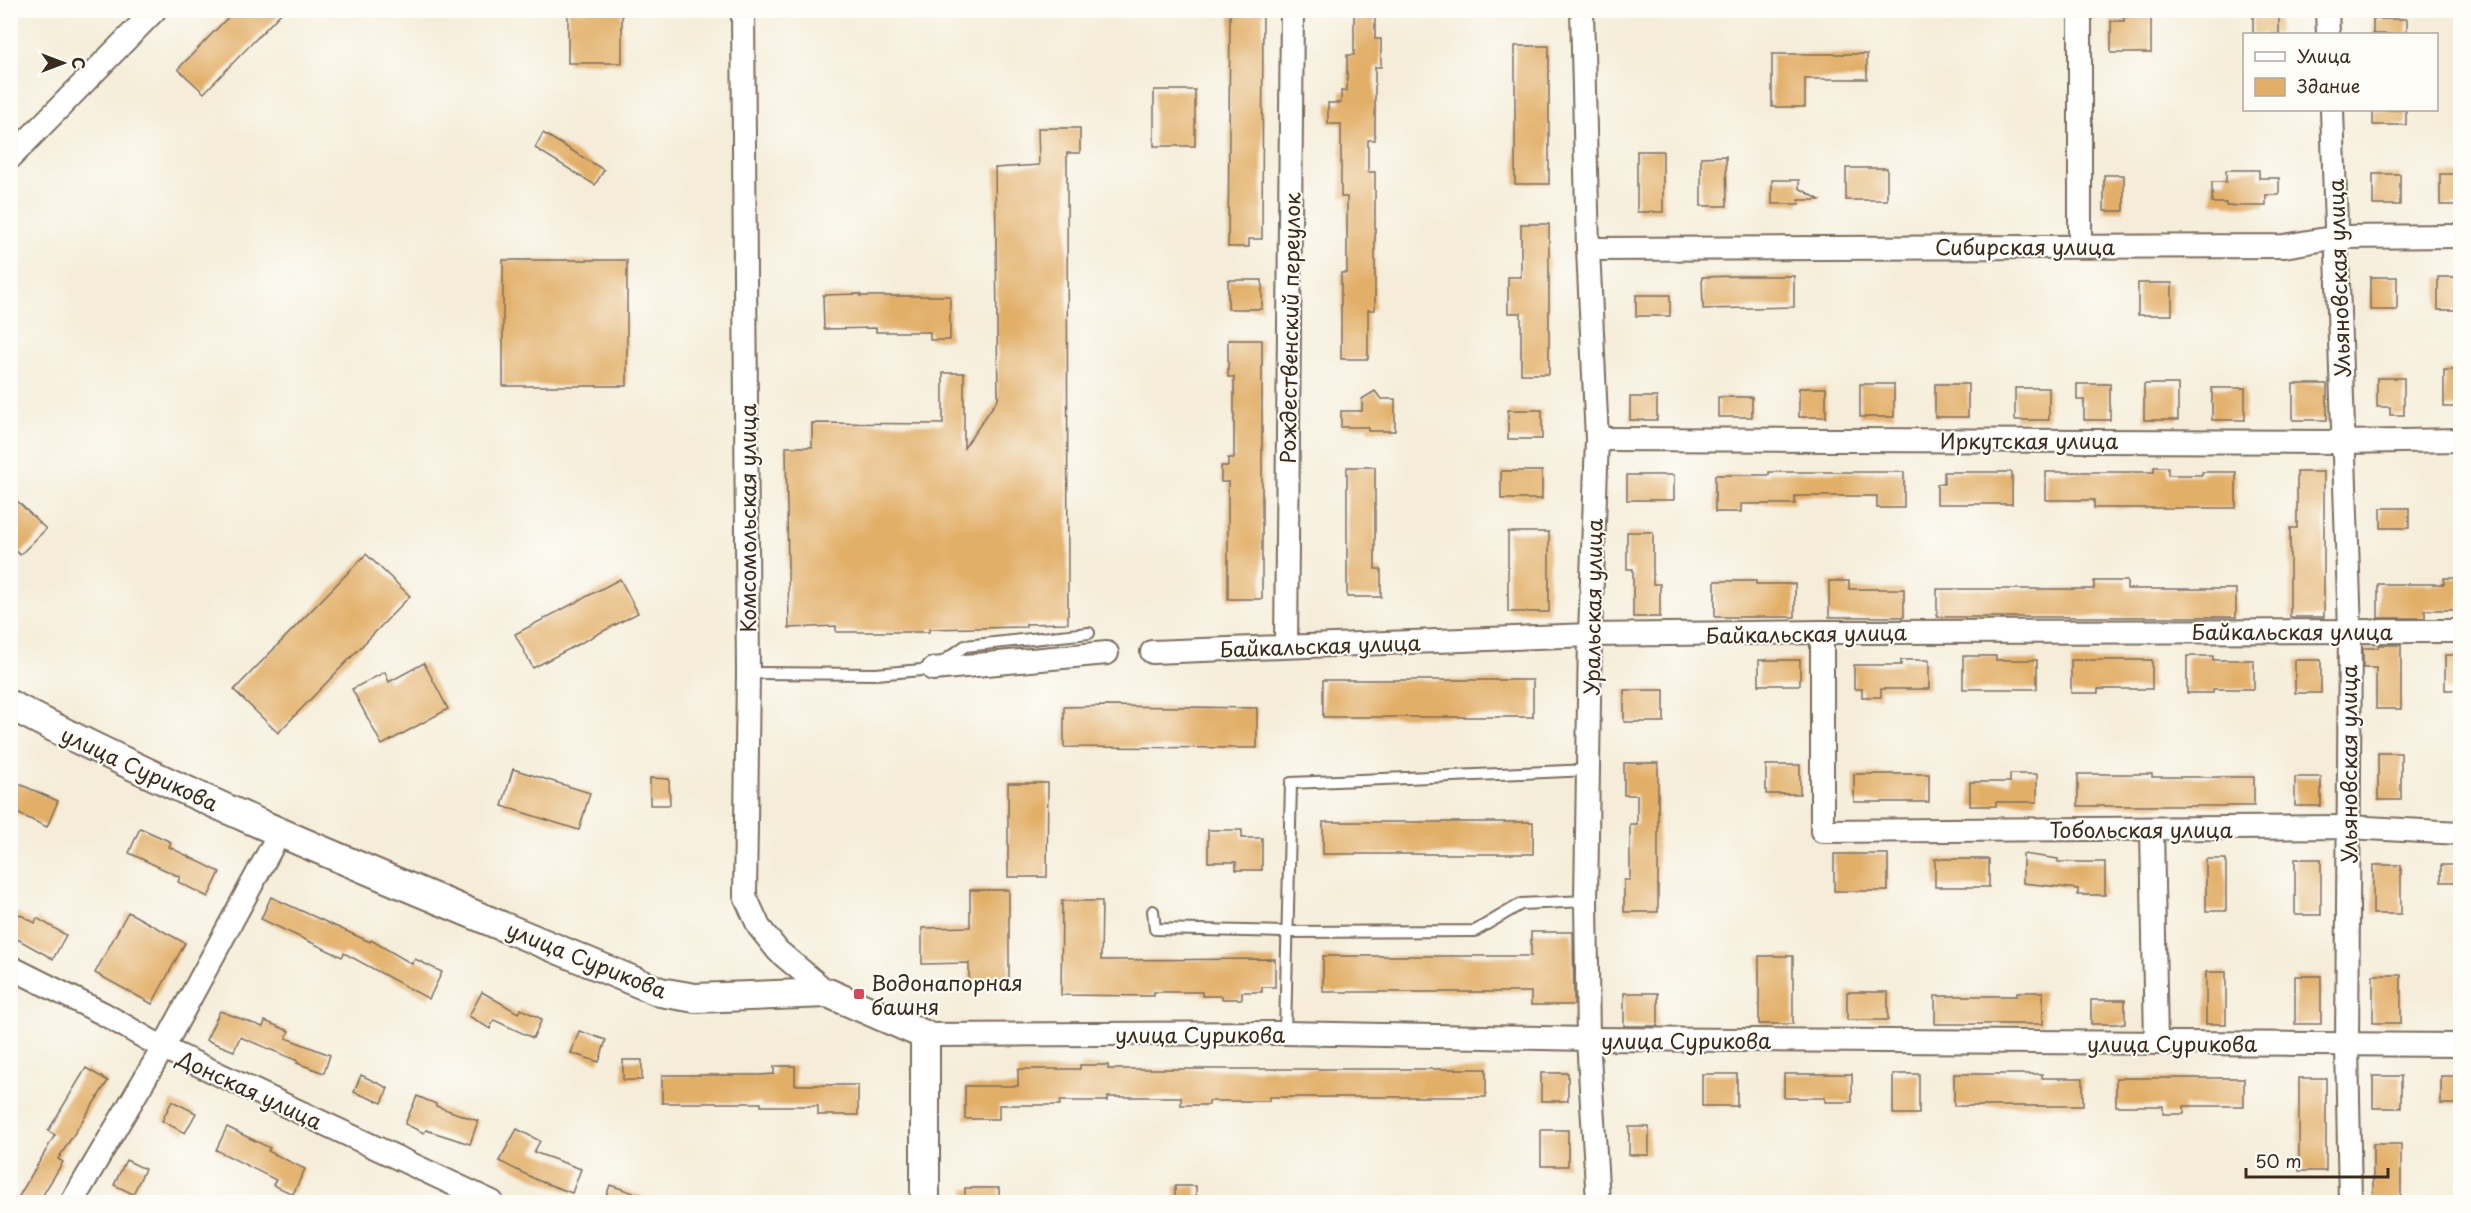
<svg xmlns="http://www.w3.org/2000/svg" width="2471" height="1213" viewBox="0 0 2471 1213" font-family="'Playpen Sans',sans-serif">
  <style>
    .building { fill: #e2af68 }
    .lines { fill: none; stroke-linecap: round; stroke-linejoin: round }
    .service-casing { stroke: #7c6e5f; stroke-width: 14 }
    .minor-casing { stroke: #7c6e5f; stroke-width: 26 }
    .tertiary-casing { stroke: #7c6e5f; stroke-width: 32 }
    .service { stroke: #fff; stroke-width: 10 }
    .minor { stroke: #fff; stroke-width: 22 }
    .tertiary { stroke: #fff; stroke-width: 28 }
    .poi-dot { fill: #d1495b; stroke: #fdfcf7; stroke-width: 2 }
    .labels { text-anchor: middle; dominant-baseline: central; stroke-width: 4.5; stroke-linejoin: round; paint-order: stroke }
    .street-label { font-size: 21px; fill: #3b2a1e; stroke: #fdfcf7 }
    .poi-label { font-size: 21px; fill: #3b2a1e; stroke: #fdfcf7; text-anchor: start }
  </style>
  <rect width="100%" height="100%" fill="#fdfcf7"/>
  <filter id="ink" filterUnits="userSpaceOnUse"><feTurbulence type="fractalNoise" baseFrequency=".0167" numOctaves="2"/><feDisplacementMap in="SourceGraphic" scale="12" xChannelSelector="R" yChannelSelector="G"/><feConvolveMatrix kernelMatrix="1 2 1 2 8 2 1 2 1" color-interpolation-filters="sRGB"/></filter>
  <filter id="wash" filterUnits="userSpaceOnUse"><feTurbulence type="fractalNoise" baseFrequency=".008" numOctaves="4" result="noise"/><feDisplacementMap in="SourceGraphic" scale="24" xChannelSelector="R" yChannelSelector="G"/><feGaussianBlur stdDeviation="1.35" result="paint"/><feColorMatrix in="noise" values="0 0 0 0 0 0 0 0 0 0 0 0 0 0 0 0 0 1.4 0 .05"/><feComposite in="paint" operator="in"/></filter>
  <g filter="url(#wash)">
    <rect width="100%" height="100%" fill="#f5edd9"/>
    <g id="blocks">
      <g class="building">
        <polygon points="235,10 284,10 204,93 178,69"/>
        <rect x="568" y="10" width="54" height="53"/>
        <polygon points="1230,10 1263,10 1262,239 1249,239 1249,247 1228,247"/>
        <polygon points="1354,10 1375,10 1375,39 1381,39 1381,67 1375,67 1375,140 1368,140 1368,172 1375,172 1375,310 1368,310 1368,359 1341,359 1341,273 1347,273 1347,197 1341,197 1341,124 1328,124 1328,103 1341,103 1341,91 1347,91 1347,55 1354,55"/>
        <polygon points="2124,10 2151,10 2151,53 2111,53 2111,21 2124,21"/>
        <rect x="2253" y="10" width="26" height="24"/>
        <rect x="2373" y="19" width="34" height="15"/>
        <rect x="1515" y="46" width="34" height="138"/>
        <polygon points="1772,54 1867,54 1867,79 1805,79 1805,107 1772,107"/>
        <rect x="1154" y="90" width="41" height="56"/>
        <rect x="2373" y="110" width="33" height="15"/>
        <polygon points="1038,128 1080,128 1080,153 1067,153 1068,623 1026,624 1026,627 929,629 929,632 836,632 836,626 789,628 786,447 812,447 812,423 943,424 943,373 964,373 964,448 998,399 995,168 1039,165"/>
        <polygon points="543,133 604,170 595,185 535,148"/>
        <rect x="1637" y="151" width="26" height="61"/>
        <polygon points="1726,156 1727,206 1701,206 1701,157"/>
        <rect x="1846" y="168" width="41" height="32"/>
        <polygon points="2226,170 2259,170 2259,178 2279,178 2279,195 2266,195 2266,206 2226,206 2226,203 2212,203 2212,182 2226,182"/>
        <rect x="2373" y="174" width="27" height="31"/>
        <rect x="2440" y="174" width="20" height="31"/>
        <rect x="2104" y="175" width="20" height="36"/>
        <polygon points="1772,180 1799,180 1799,188 1820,200 1799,200 1799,204 1772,204"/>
        <polygon points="1521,224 1549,224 1549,374 1521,374 1521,313 1508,313 1508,277 1521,277"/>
        <rect x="503" y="260" width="124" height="126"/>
        <polygon points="1736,276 1794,276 1794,307 1703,309 1702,277"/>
        <rect x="2370" y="277" width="27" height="33"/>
        <rect x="2438" y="277" width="22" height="33"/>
        <rect x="1228" y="280" width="34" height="29"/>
        <rect x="2138" y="283" width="34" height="32"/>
        <polygon points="860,294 860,296 950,296 950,340 930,340 930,332 876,332 876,328 824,329 823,295"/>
        <rect x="1636" y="295" width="34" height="21"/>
        <polygon points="1228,340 1262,340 1262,599 1228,599 1228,482 1221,482 1221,466 1228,466 1228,458 1234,458 1234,377 1228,377"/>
        <rect x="2444" y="370" width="16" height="37"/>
        <polygon points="2377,378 2404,378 2404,415 2390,415 2390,407 2377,407"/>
        <rect x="1860" y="384" width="34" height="33"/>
        <rect x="1935" y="384" width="33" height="33"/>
        <polygon points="2077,384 2110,384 2110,420 2084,420 2084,400 2077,400"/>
        <rect x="2144" y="384" width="34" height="36"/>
        <rect x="2293" y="384" width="34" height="36"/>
        <rect x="1799" y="388" width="27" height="29"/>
        <rect x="2015" y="388" width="34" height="32"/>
        <rect x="2212" y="388" width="33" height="32"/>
        <polygon points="1375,391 1381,399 1395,399 1395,431 1368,431 1368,427 1341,427 1341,411 1362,411 1362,399"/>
        <rect x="1630" y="397" width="27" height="23"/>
        <rect x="1718" y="397" width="34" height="20"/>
        <rect x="1508" y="410" width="34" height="29"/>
        <polygon points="1347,467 1375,467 1375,569 1381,569 1381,597 1347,597"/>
        <polygon points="2154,467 2168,467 2168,475 2202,475 2202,472 2236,472 2236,508 2094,508 2094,500 2046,500 2046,472 2154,472"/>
        <rect x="1501" y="471" width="41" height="28"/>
        <polygon points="1769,472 1904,472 1904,508 1877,508 1877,496 1795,496 1795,504 1741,504 1741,512 1715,512 1715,475 1769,475"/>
        <polygon points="1944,472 2012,472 2012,504 1937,504 1937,484 1944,484"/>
        <polygon points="2297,472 2324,472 2324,617 2290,617 2290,528 2297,528"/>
        <rect x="1627" y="475" width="47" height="25"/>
        <polygon points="10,494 46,529 20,555 10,545"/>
        <rect x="2381" y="508" width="28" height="20"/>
        <rect x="1508" y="532" width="41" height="80"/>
        <polygon points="1627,532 1653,532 1653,584 1660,584 1660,617 1633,617 1633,569 1627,569"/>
        <polygon points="366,554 410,596 278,733 234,690"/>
        <polygon points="2444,578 2460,578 2460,610 2425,610 2425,618 2378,618 2378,584 2444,584"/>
        <polygon points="620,579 638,613 533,668 515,634"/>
        <polygon points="1715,581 1756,581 1756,584 1795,584 1795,617 1715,617"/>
        <polygon points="1829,581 1849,581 1849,589 1904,589 1904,617 1829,617"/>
        <polygon points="2094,581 2127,581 2127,589 2236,589 2236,617 1937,617 1937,589 2094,589"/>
        <polygon points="2378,645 2401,645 2401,709 2376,709 2376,668 2363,668 2363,648 2378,648"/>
        <rect x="2445" y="655" width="15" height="35"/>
        <polygon points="1963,656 1996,656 1996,660 2037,660 2037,689 1963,689"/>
        <polygon points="2187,656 2213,656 2213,660 2254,660 2254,689 2213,689 2213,693 2187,693"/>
        <rect x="1759" y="660" width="41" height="25"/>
        <polygon points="1901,660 1929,660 1929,689 1881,689 1881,697 1862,697 1862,689 1854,689 1854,665 1901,665"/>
        <polygon points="2071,660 2152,660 2152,689 2098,689 2098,693 2071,693"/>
        <rect x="2295" y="660" width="26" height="33"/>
        <polygon points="424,663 448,709 382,745 352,689 385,672 389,682"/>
        <rect x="1323" y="680" width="210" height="37"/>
        <rect x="1624" y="690" width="40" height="32"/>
        <polygon points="1106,706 1257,708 1257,748 1064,747 1064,707"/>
        <rect x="2378" y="753" width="23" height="47"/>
        <polygon points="1624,763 1658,763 1658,912 1624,912 1624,880 1630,880 1630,824 1637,824 1637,795 1624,795"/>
        <rect x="1766" y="765" width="34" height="29"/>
        <polygon points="513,769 590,793 579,830 502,806"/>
        <rect x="1854" y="774" width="75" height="28"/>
        <polygon points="2010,774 2037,774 2037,802 1996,802 1996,806 1970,806 1970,782 2010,782"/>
        <polygon points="2078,774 2152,774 2152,777 2254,777 2254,806 2078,806"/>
        <rect x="2295" y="777" width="26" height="29"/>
        <polygon points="650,778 669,779 670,805 650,805"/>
        <polygon points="10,780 58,801 47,827 10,810"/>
        <polygon points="1008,783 1048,783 1047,877 1008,877"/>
        <rect x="1323" y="822" width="210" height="32"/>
        <polygon points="140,828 171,842 169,847 220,872 208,897 178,882 180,877 129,853"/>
        <polygon points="1208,830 1242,830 1242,838 1262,838 1262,870 1236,870 1236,862 1208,862"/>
        <rect x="1834" y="854" width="54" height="37"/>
        <polygon points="2023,854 2058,859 2058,862 2105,862 2105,895 2078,895 2078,889 2023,883"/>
        <rect x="1935" y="859" width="54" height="28"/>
        <rect x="2206" y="859" width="20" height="52"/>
        <rect x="2295" y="859" width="26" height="56"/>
        <rect x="2373" y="865" width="28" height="49"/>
        <rect x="2441" y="865" width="19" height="17"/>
        <polygon points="970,890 1009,890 1009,984 969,983 969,963 922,964 922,928 970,927"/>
        <polygon points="271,897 370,942 371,940 412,964 415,959 442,972 429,999 344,953 342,957 261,919"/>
        <polygon points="1062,901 1102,901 1101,960 1275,959 1275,987 1262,987 1262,992 1242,992 1242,999 1222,999 1222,996 1202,996 1202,992 1154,992 1154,996 1061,995"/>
        <polygon points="10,909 35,923 37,918 66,935 53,959 10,935"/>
        <polygon points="128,912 185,943 152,1004 95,973"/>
        <polygon points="1531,932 1573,932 1574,1005 1531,1005 1531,992 1323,992 1323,956 1531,956"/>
        <rect x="1759" y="956" width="34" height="68"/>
        <rect x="2206" y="972" width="20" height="52"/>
        <rect x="2373" y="975" width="28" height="48"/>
        <rect x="2295" y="976" width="26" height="48"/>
        <polygon points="482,992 518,1013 521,1009 542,1019 533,1038 494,1020 490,1029 469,1016"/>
        <rect x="1847" y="992" width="41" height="28"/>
        <polygon points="2017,992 2043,992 2043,1024 1935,1024 1935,996 2017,996"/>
        <rect x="1624" y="993" width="34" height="33"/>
        <rect x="2091" y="1000" width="34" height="24"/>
        <polygon points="220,1011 263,1027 265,1021 289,1031 286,1038 330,1055 324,1073 297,1063 298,1061 240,1037 234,1051 206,1040"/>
        <polygon points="579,1031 606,1040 599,1062 571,1053"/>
        <rect x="623" y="1060" width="19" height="20"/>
        <polygon points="1080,1065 1108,1065 1108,1069 1486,1069 1486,1097 1269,1097 1269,1101 1209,1101 1209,1105 1181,1105 1181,1097 1108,1097 1108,1101 1060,1101 1060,1105 999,1105 999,1119 965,1119 965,1086 1018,1086 1018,1069 1080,1069"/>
        <polygon points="774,1066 795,1066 795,1085 858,1085 858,1115 818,1115 818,1106 761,1106 761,1103 662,1103 662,1075 761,1075 774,1074"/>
        <polygon points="86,1068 108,1081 58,1159 63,1162 38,1203 15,1203 55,1135 48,1131"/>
        <rect x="1541" y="1073" width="27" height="28"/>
        <rect x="1702" y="1074" width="35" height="32"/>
        <polygon points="1784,1074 1852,1074 1852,1102 1825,1102 1825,1098 1784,1098"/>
        <rect x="1893" y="1074" width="26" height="40"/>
        <polygon points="1954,1074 2042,1074 2042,1078 2083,1078 2083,1106 1954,1106"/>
        <polygon points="361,1075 388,1088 382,1103 354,1092"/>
        <rect x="2373" y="1076" width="28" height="32"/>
        <rect x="2441" y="1076" width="19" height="28"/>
        <polygon points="2116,1078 2244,1078 2244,1106 2184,1106 2184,1114 2163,1114 2163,1106 2116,1106"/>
        <rect x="2299" y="1078" width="27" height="93"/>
        <polygon points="417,1096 436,1104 436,1106 478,1121 470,1144 426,1130 424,1133 405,1124"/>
        <polygon points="172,1101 196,1113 185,1133 162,1121"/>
        <polygon points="227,1127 270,1148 268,1151 305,1169 293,1194 273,1185 276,1180 216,1150"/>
        <rect x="1629" y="1127" width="20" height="28"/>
        <polygon points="517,1129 540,1141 534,1152 581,1169 572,1193 537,1180 499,1161"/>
        <rect x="1541" y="1130" width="27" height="36"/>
        <rect x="2373" y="1144" width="28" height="59"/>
        <polygon points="126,1160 145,1169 133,1194 114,1185"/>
        <polygon points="610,1185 654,1200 654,1203 604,1203"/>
        <rect x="1175" y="1186" width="21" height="17"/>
        <rect x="965" y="1188" width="34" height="15"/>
      </g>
    </g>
  </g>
  <g filter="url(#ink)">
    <use href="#blocks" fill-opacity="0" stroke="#7c6e5f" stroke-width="1.5"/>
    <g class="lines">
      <defs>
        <g id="service">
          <polyline points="748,673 876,674 933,669 965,646 1089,633"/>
          <polyline points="1153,911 1155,929 1287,932 1475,931 1521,904 1586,901"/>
          <polyline points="1285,1033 1291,783 1589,770"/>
        </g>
        <g id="minor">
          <polyline points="743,10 748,673 745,896 759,927 778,951 828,993"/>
          <polyline points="1582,10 1588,249 1597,439 1590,635 1586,901 1588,1039 1598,1202"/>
          <polyline points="2327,10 2328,34"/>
          <polyline points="2332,110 2350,630 2347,1045 2350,1202"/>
          <polyline points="10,158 155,10"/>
          <polyline points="2080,246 2080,10"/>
          <polyline points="1588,249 2284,246 2338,237 2460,236"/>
          <polyline points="1597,439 2343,442 2460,440"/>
          <polyline points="1822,632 1822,831 2348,827 2460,833"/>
          <polyline points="1286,646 1292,10"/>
          <polyline points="1152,652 1590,635 1822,632 2460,631"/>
          <polyline points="933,669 1107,653"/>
          <polyline points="2152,829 2156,1043"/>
          <polyline points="10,967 104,1014 163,1048 492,1202"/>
          <polyline points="925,1035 1285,1033 1588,1039 2460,1045"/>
          <polyline points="72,1202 163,1048 280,832"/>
        </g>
        <path id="tertiary" d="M10,705c210,109 432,195 650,287l35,6 133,-5 97,42v167"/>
      </defs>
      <use href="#service" class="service-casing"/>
      <use href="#minor" class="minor-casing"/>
      <use href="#tertiary" class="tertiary-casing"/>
      <use href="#service" class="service"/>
      <use href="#minor" class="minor"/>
      <use href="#tertiary" class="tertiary"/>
    </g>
  </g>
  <rect class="poi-dot" x="853" y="988" width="12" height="12" rx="3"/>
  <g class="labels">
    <g class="street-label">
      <text x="2025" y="246">Сибирская улица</text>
      <text transform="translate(2338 278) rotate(-92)">Ульяновская улица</text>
      <text transform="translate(1289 328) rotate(-89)">Рождественский переулок</text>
      <text x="2029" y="440">Иркутская улица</text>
      <text transform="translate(747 518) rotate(-90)">Комсомольская улица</text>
      <text transform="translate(1592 607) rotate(-89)">Уральская улица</text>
      <text x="2292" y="631">Байкальская улица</text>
      <text transform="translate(1806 633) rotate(-1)">Байкальская улица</text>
      <text transform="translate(1320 645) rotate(-2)">Байкальская улица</text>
      <text transform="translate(2348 764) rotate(-90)">Ульяновская улица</text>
      <text transform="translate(140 768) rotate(25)">улица Сурикова</text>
      <text x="2141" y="829">Тобольская улица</text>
      <text transform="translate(587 959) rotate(22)">улица Сурикова</text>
      <text x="1200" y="1034">улица Сурикова</text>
      <text x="1686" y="1040">улица Сурикова</text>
      <text x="2172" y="1043">улица Сурикова</text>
      <text transform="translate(250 1089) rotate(25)">Донская улица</text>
    </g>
    <g class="poi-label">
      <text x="871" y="982">Водонапорная<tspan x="871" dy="24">башня</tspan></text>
    </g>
  </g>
  <rect width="2471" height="1213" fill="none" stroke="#fdfcf7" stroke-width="36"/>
  <rect x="2243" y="33" width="195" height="78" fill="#fdfcf7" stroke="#afa8a0" stroke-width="1.5"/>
  <rect x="2255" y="52" width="30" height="9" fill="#ffffff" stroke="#afa8a0" stroke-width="1.5"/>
  <text x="2297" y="63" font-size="18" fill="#3b2a1e">Улица</text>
  <rect x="2255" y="78" width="30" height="18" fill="#e2af68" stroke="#afa8a0" stroke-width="1.5"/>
  <text x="2297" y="93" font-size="18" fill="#3b2a1e">Здание</text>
  <g transform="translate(63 63) rotate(90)" stroke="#fdfcf7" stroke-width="4.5" paint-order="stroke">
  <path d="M0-4.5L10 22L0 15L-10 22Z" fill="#3b2a1e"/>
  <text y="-9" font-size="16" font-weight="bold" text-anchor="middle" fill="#3b2a1e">С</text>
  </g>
  <path d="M2246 1168v9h142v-9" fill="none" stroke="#3b2a1e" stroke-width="3"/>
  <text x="2255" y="1168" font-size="18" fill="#3b2a1e" stroke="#fdfcf7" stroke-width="4.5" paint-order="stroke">50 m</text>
</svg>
